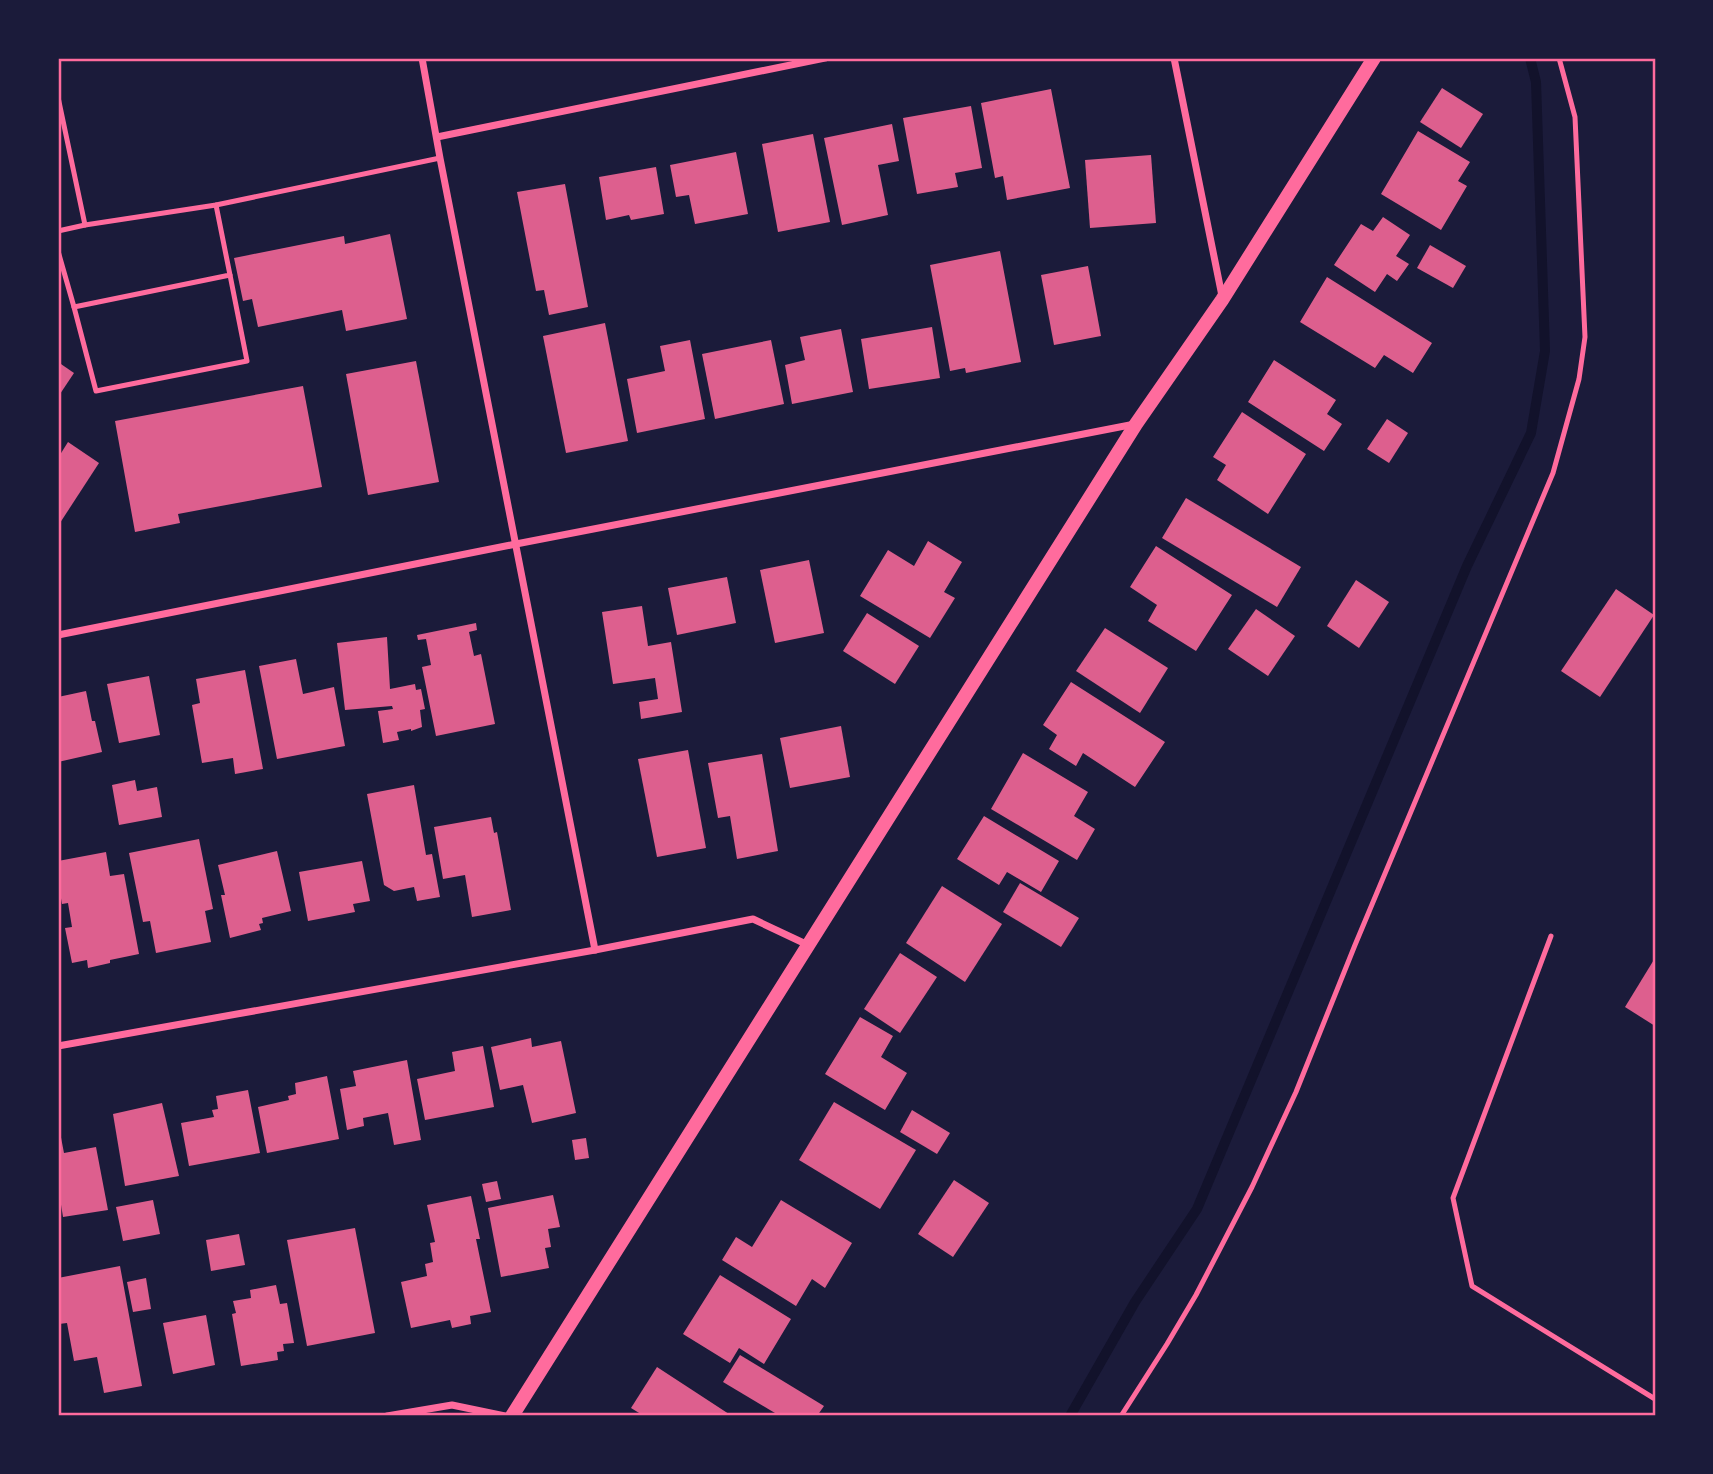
<svg xmlns="http://www.w3.org/2000/svg" width="1713" height="1474" viewBox="0 0 1713 1474" font-family="'Playfair Display',serif">
  <style>
    .lines { fill: none; stroke-linecap: round; stroke-linejoin: round }
    .stream { stroke: #12122b; stroke-width: 10 }
    .building { fill: #dd5f8e }
    .service { stroke: #ff6b9d; stroke-width: 5 }
    .minor { stroke: #ff6b9d; stroke-width: 7 }
    .secondary { stroke: #ff6b9d; stroke-width: 14 }
    .neatline { fill: none; stroke: #ff6b9d; stroke-width: 2.5 }
  </style>
  <rect width="100%" height="100%" fill="#1b1b3a"/>
  <g class="lines">
    <polyline class="stream" points="1070,1416 1135,1302 1197,1209 1467,566 1531,433 1545,351 1536,82 1530,58"/>
  </g>
  <g class="building">
    <polygon points="1442,88 1483,114 1461,148 1420,122"/>
    <polygon points="1051,89 1070,188 1007,200 1003,176 995,178 981,103"/>
    <polygon points="971,106 982,168 955,173 958,187 917,194 903,118"/>
    <polygon points="892,124 899,161 878,165 888,215 842,225 824,138"/>
    <polygon points="1418,131 1470,162 1458,181 1467,186 1441,230 1381,194"/>
    <polygon points="813,134 830,222 778,232 762,144"/>
    <polygon points="736,152 748,214 695,224 689,195 676,197 670,165"/>
    <polygon points="1151,155 1156,223 1090,228 1085,160"/>
    <polygon points="656,167 664,214 631,220 629,215 606,220 599,177"/>
    <polygon points="565,184 588,307 549,315 544,290 536,291 517,192"/>
    <polygon points="1383,217 1410,235 1396,256 1409,264 1397,281 1387,274 1375,292 1334,265 1361,224 1373,231"/>
    <polygon points="390,234 407,319 346,331 342,310 258,327 252,299 243,301 234,258 344,236 345,244"/>
    <polygon points="1430,245 1466,266 1453,288 1417,268"/>
    <polygon points="1000,251 1021,362 966,373 965,368 950,371 930,265"/>
    <polygon points="1088,266 1101,336 1054,345 1041,275"/>
    <polygon points="1327,277 1432,343 1413,373 1384,355 1375,368 1300,322"/>
    <polygon points="605,323 628,441 566,453 543,336"/>
    <polygon points="932,327 940,378 869,389 861,339"/>
    <polygon points="841,329 853,392 792,404 785,365 805,360 800,337"/>
    <polygon points="690,340 705,419 637,433 627,379 665,371 660,346"/>
    <polygon points="771,340 784,404 715,419 702,354"/>
    <polygon points="1274,360 1336,400 1327,414 1342,424 1324,451 1248,402"/>
    <polygon points="416,361 439,482 368,495 346,374"/>
    <polygon points="58,362 74,373 58,397"/>
    <polygon points="303,386 322,487 178,514 180,523 135,532 115,421"/>
    <polygon points="1242,412 1306,454 1268,514 1217,480 1226,465 1213,457"/>
    <polygon points="1387,419 1408,433 1389,463 1367,449"/>
    <polygon points="68,442 99,463 58,526 58,458"/>
    <polygon points="1186,498 1301,567 1277,607 1162,538"/>
    <polygon points="928,541 962,562 944,592 955,598 930,638 860,596 888,550 914,566"/>
    <polygon points="1156,546 1232,595 1196,651 1148,621 1157,605 1130,587"/>
    <polygon points="809,560 824,633 775,643 760,570"/>
    <polygon points="727,577 736,623 677,635 668,588"/>
    <polygon points="1356,580 1389,602 1359,648 1327,626"/>
    <polygon points="1616,589 1654,615 1600,697 1561,671"/>
    <polygon points="642,606 648,646 671,642 682,712 641,719 639,702 658,699 655,678 613,684 602,612"/>
    <polygon points="1256,609 1295,636 1268,676 1228,649"/>
    <polygon points="867,613 919,646 895,684 843,651"/>
    <polygon points="476,623 477,630 469,632 474,656 481,654 495,724 436,736 422,667 431,665 426,639 418,640 417,635"/>
    <polygon points="1105,628 1168,668 1140,713 1076,671"/>
    <polygon points="387,637 390,689 415,684 416,690 421,689 425,709 420,710 422,727 411,731 411,729 397,732 399,740 383,743 378,711 393,709 392,706 345,710 337,643"/>
    <polygon points="296,659 303,694 334,687 345,746 277,759 259,666"/>
    <polygon points="245,670 263,769 235,774 233,758 202,763 192,705 200,703 196,679"/>
    <polygon points="149,676 160,735 119,743 107,684"/>
    <polygon points="1071,682 1165,742 1135,787 1083,753 1076,766 1049,749 1057,735 1043,725"/>
    <polygon points="86,691 92,721 95,721 102,752 58,762 58,697"/>
    <polygon points="841,726 850,777 790,788 780,738"/>
    <polygon points="688,750 706,848 657,857 638,759"/>
    <polygon points="1023,753 1088,792 1074,816 1095,829 1077,860 991,809"/>
    <polygon points="762,754 778,851 737,859 730,816 718,818 708,763"/>
    <polygon points="135,780 137,791 157,787 162,817 119,825 112,785"/>
    <polygon points="414,785 426,855 432,854 440,897 417,901 414,887 394,891 384,885 367,794"/>
    <polygon points="984,816 1059,861 1041,892 1007,872 999,885 957,859"/>
    <polygon points="491,817 494,833 497,832 511,910 472,917 465,875 443,879 434,827"/>
    <polygon points="199,839 213,909 205,911 211,942 156,953 150,921 143,922 129,853"/>
    <polygon points="277,851 291,911 262,918 263,923 259,924 261,930 230,938 221,895 225,895 218,865"/>
    <polygon points="106,852 110,876 124,874 139,954 110,960 110,963 88,968 87,960 72,963 65,928 72,927 68,903 62,904 58,881 58,861"/>
    <polygon points="362,861 370,901 353,904 355,912 308,921 299,872"/>
    <polygon points="1020,883 1079,918 1061,947 1003,912"/>
    <polygon points="942,886 1002,924 965,982 906,943"/>
    <polygon points="900,953 937,977 900,1033 864,1009"/>
    <polygon points="1655,958 1655,1026 1625,1007"/>
    <polygon points="860,1017 893,1036 881,1057 907,1073 885,1110 825,1074"/>
    <polygon points="531,1038 532,1047 561,1041 576,1113 532,1123 523,1085 500,1090 491,1047"/>
    <polygon points="483,1046 494,1107 425,1120 417,1079 455,1071 452,1052"/>
    <polygon points="407,1060 421,1140 394,1145 388,1113 363,1118 364,1126 347,1130 340,1089 356,1086 353,1071"/>
    <polygon points="327,1076 339,1139 267,1153 258,1107 289,1100 288,1096 296,1094 295,1083"/>
    <polygon points="248,1090 260,1153 189,1166 181,1123 214,1117 212,1110 218,1109 216,1096"/>
    <polygon points="834,1102 916,1150 880,1209 799,1160"/>
    <polygon points="162,1103 179,1176 125,1186 113,1114"/>
    <polygon points="912,1110 950,1133 937,1154 900,1132"/>
    <polygon points="58,1127 59,1127 64,1153 96,1147 108,1210 63,1217 58,1186"/>
    <polygon points="586,1138 589,1158 575,1160 572,1140"/>
    <polygon points="954,1180 989,1203 953,1257 918,1234"/>
    <polygon points="497,1181 501,1199 486,1202 482,1184"/>
    <polygon points="553,1195 560,1227 548,1229 551,1247 545,1248 549,1268 501,1277 488,1208"/>
    <polygon points="471,1196 480,1239 476,1239 491,1312 470,1316 471,1324 452,1328 450,1320 411,1328 401,1282 427,1276 425,1264 433,1262 430,1243 435,1242 427,1205"/>
    <polygon points="153,1200 160,1234 123,1241 116,1207"/>
    <polygon points="781,1200 852,1243 825,1288 812,1279 796,1306 722,1260 736,1237 752,1247"/>
    <polygon points="355,1228 375,1333 307,1346 287,1240"/>
    <polygon points="239,1234 245,1265 211,1271 206,1240"/>
    <polygon points="120,1266 142,1386 104,1393 97,1357 74,1361 67,1323 59,1324 58,1278"/>
    <polygon points="720,1275 791,1319 764,1364 739,1348 730,1363 683,1334"/>
    <polygon points="146,1278 151,1309 133,1312 127,1282"/>
    <polygon points="276,1285 280,1304 287,1303 294,1343 283,1344 284,1351 277,1352 278,1360 241,1366 232,1314 236,1313 233,1301 251,1298 250,1290"/>
    <polygon points="206,1315 215,1365 173,1374 163,1323"/>
    <polygon points="740,1355 824,1406 817,1416 780,1416 723,1382"/>
    <polygon points="657,1367 732,1416 644,1416 631,1408"/>
  </g>
  <g class="lines">
    <g class="service">
      <polyline points="58,97 85,225"/>
      <polyline points="58,231 85,225 216,205 440,158"/>
      <polyline points="58,251 74,307 230,275 216,205"/>
      <polyline points="74,307 96,391 247,361 230,275"/>
      <polyline points="1551,936 1453,1198 1472,1286 1655,1399"/>
      <polyline points="1121,1416 1167,1344 1196,1295 1252,1187 1296,1092 1355,945 1553,473 1579,379 1585,337 1575,117 1559,58"/>
    </g>
    <g class="minor">
      <polyline points="422,58 440,158 595,950"/>
      <polyline points="1174,58 1222,296"/>
      <polyline points="437,137 825,58"/>
      <polyline points="58,635 516,544 1135,424"/>
      <polyline points="58,1046 595,950 753,919 808,945"/>
      <polyline points="387,1416 452,1405 505,1416"/>
    </g>
    <polyline class="secondary" points="512,1416 1136,424 1222,300 1374,58"/>
  </g>
  <rect width="1713" height="1474" fill="none" stroke="#1b1b3a" stroke-width="119"/>
  <rect x="60" y="60" width="1594" height="1354" class="neatline"/>
</svg>
